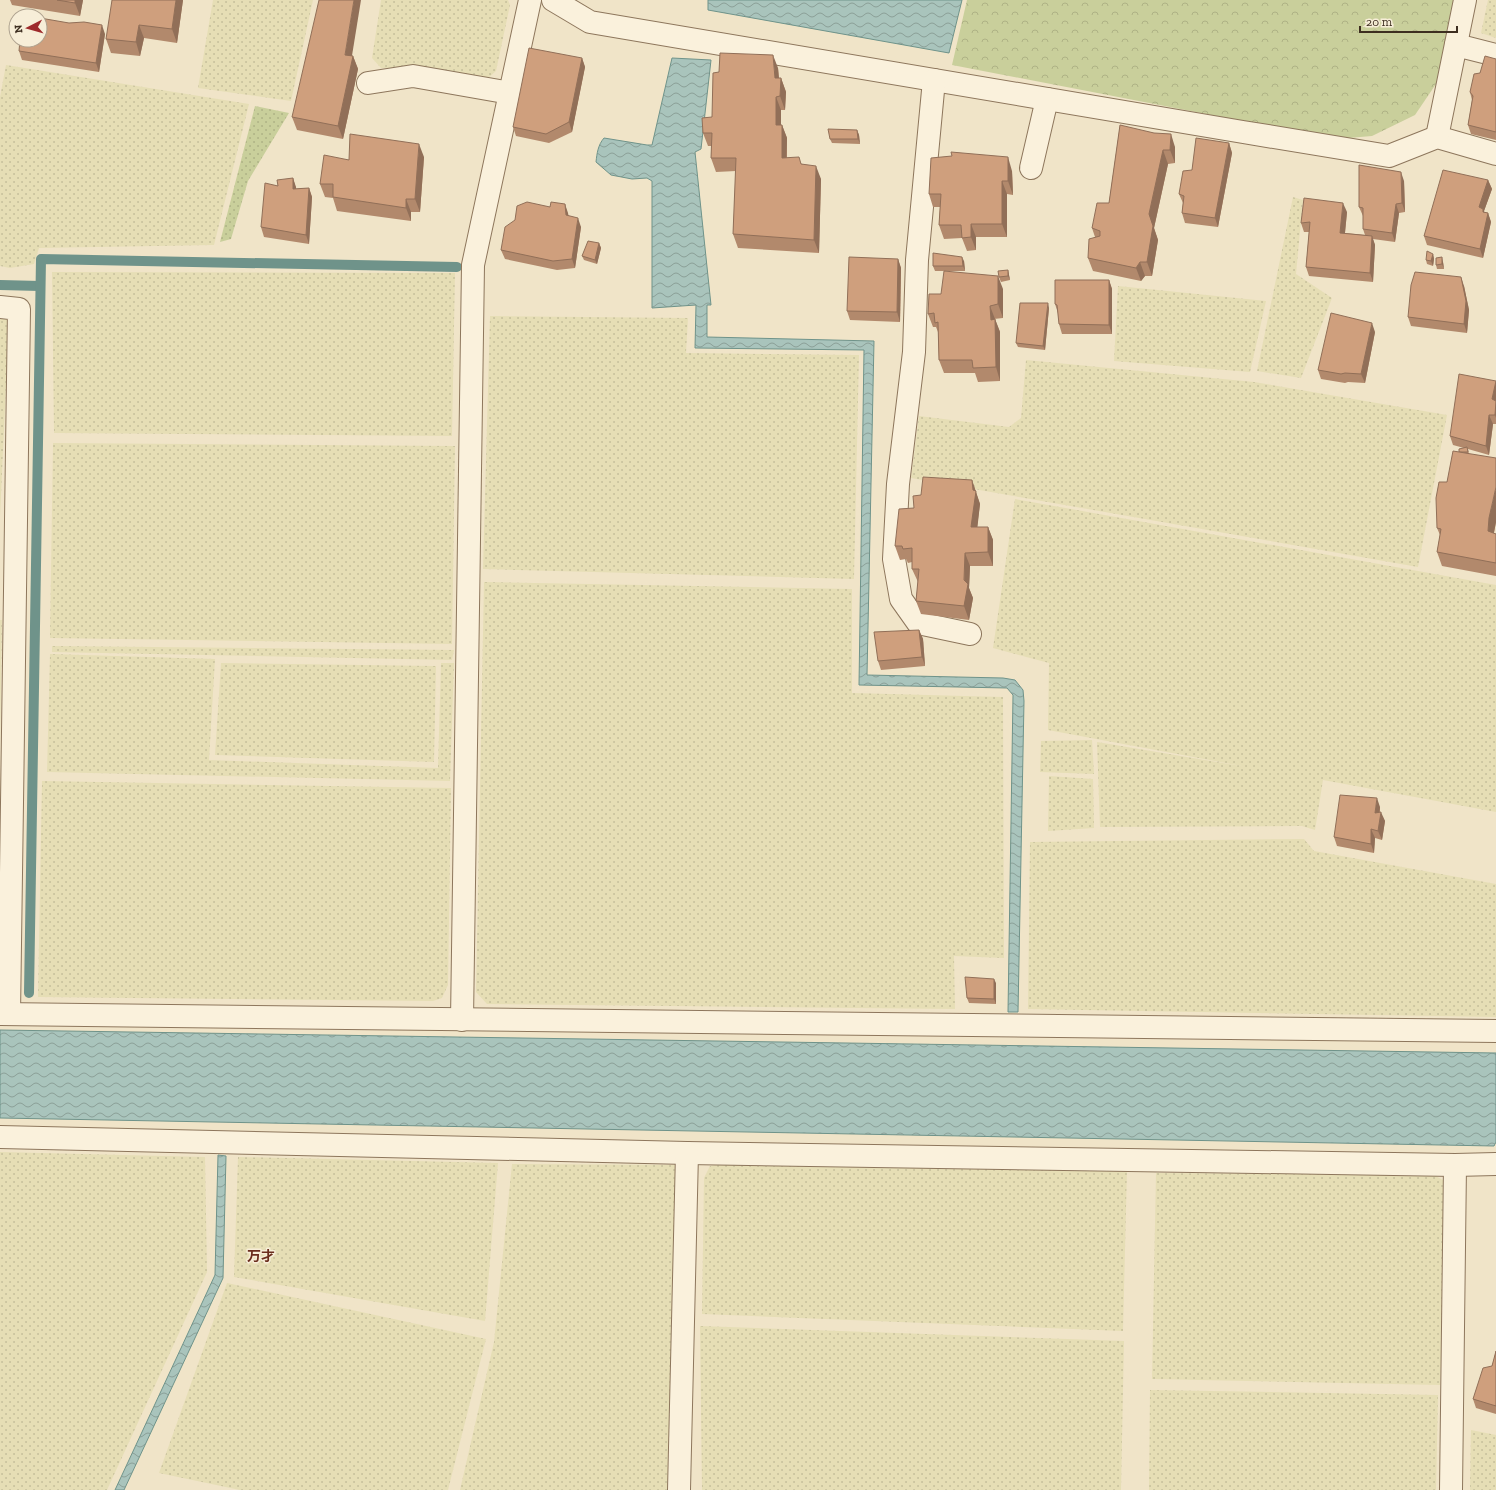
<svg xmlns="http://www.w3.org/2000/svg" width="1496" height="1490" viewBox="0 0 1496 1490" font-family="'Zilla Slab','Noto Sans JP',serif">
  <style>
    .farmland { fill: url(#farmland-dots) }
    .grass { fill: url(#grass-dots) }
    .park { fill: url(#park-crowns) }
    .water { fill: url(#water-waves); stroke: #6f938a }
    .lines { fill: none; stroke-linecap: round; stroke-linejoin: round }
    .stream { stroke: #6f938a; stroke-width: 10 }
    .street-casing { stroke: #8d765c; stroke-width: 24 }
    .street { stroke: #faf1dc; stroke-width: 22 }
    .wall { fill: #b2896c }
    .shaded-wall { fill: #916f58 }
    .building { fill: #cf9f7d; stroke: #916f58 }
    .labels { text-anchor: middle; dominant-baseline: central; stroke-width: 3; stroke-linejoin: round; paint-order: stroke }
    .neighbourhood-label { font-size: 14px; font-weight: bold; fill: #6b2e1e; stroke: #f7eed8 }
  </style>
  <defs>
    <pattern id="farmland-dots" width="8" height="8" patternUnits="userSpaceOnUse"><rect width="8" height="8" fill="#e6deb5"/><path d="M2 2h.1M6 6h.1" fill="none" stroke="#c6bf9b" stroke-width="1.8" stroke-linecap="round"/></pattern>
    <pattern id="grass-dots" width="8" height="8" patternUnits="userSpaceOnUse"><rect width="8" height="8" fill="#c9cf9b"/><path d="M2 2h.1M6 6h.1" fill="none" stroke="#aeb285" stroke-width="1.8" stroke-linecap="round"/></pattern>
    <pattern id="park-crowns" width="20" height="18" patternUnits="userSpaceOnUse"><rect width="20" height="18" fill="#c9cf9b"/><path d="M2 6a3 3 0 1 1 6 0M12 15a3 3 0 1 1 6 0" fill="none" stroke="#aeb285"/></pattern>
    <pattern id="water-waves" width="16" height="10" patternUnits="userSpaceOnUse"><rect width="16" height="10" fill="#a9c4bc"/><path d="M0 5q4-4 8 0t8 0" fill="none" stroke="#8ba098"/></pattern>
  </defs>
  <rect width="100%" height="100%" fill="#f0e4c8"/>
  <g class="farmland">
    <polygon points="213,0 313,0 291,101 198,88"/>
    <polygon points="381,0 508,0 510,5 496,71 486,80 405,69 381,68 372,58"/>
    <polygon points="1488,0 1496,0 1496,38 1481,33"/>
    <polygon points="6,65 249,104 214,245 39,248 34,264 10,268 0,266 0,97"/>
    <polygon points="1293,197 1303,200 1296,274 1332,298 1301,378 1257,371"/>
    <polygon points="52,272 455,273 452,436 54,433"/>
    <polygon points="1118,286 1266,301 1250,372 1114,361"/>
    <polygon points="490,316 688,318 686,353 859,355 854,579 483,569"/>
    <polygon points="0,319 9,319 0,517"/>
    <polygon points="1026,360 1254,382 1447,415 1418,567 911,478 919,416 1009,427 1021,418"/>
    <polygon points="53,443 455,446 452,644 50,638"/>
    <polygon points="1015,499 1496,585 1496,812 1323,780 1315,830 1302,826 1100,827 1097,742 1247,767 1048,730 1049,663 993,648"/>
    <polygon points="484,582 852,589 852,693 1003,697 1004,958 954,956 955,1009 487,1004 476,992"/>
    <polygon points="0,620 2,620 0,747"/>
    <polygon points="52,646 454,650 452,660 52,652"/>
    <polygon points="50,654 215,659 209,760 438,768 441,663 454,663 450,781 47,772"/>
    <polygon points="221,663 436,666 434,762 215,755"/>
    <polygon points="1092,740 1094,774 1040,772 1041,741"/>
    <polygon points="1049,776 1093,779 1094,828 1048,831"/>
    <polygon points="42,781 451,788 448,985 442,998 433,1001 38,997"/>
    <polygon points="1304,839 1314,851 1496,884 1496,1017 1028,1009 1030,842"/>
    <polygon points="0,1152 205,1157 207,1272 107,1490 0,1490"/>
    <polygon points="238,1157 498,1163 485,1321 234,1277"/>
    <polygon points="512,1164 676,1165 668,1490 460,1490 494,1342"/>
    <polygon points="720,1164 1127,1169 1123,1331 702,1314 704,1178 710,1166"/>
    <polygon points="1156,1173 1434,1175 1448,1183 1440,1385 1152,1379"/>
    <polygon points="227,1283 486,1339 448,1490 240,1490 159,1473"/>
    <polygon points="700,1326 1124,1341 1121,1490 702,1490"/>
    <polygon points="1150,1390 1438,1395 1436,1490 1149,1490"/>
    <polygon points="1471,1430 1496,1435 1496,1490 1470,1490"/>
  </g>
  <polygon class="grass" points="255,106 289,113 248,181 231,239 220,242"/>
  <polygon class="park" points="967,0 1456,0 1438,81 1415,115 1372,136 1336,139 952,65"/>
  <g class="water">
    <polygon points="708,0 962,0 949,53 708,10"/>
    <path d="M672,58l39,2 -10,89 -6,3 16,153h-4v32l167,4 -7,334 136,3 12,2 8,10 1,11 -6,311h-10l5,-317 -6,-7 -148,-3 5,-335 -169,-2 1,-43 -44,3v-127l-5,-3 -15,1 -21,-4 -15,-13c1,-9 2,-17 8,-24l43,7h5z"/>
    <polygon points="0,1030 1496,1053 1496,1142 1494,1146 0,1118"/>
    <polygon points="218,1155 226,1156 223,1278 124,1490 115,1490 215,1275"/>
  </g>
  <g class="lines">
    <g class="stream">
      <polyline points="0,285 40,286"/>
      <polyline points="29,993 41,259 457,267"/>
    </g>
    <defs>
      <g id="street">
        <polyline points="553,0 590,22 1243,132 1389,156 1437,137 1496,154"/>
        <polyline points="1456,45 1496,55"/>
        <polyline points="934,80 917,260 914,352 898,484 894,559 901,599 918,623 970,634"/>
        <polyline points="368,83 413,76 510,93"/>
        <polyline points="1437,137 1465,0"/>
        <polyline points="1031,168 1047,99"/>
        <polyline points="0,307 19,309 9,1014"/>
        <polyline points="0,1014 1496,1031"/>
        <polyline points="462,1020 473,265 530,0"/>
        <polyline points="0,1137 687,1153 1455,1165 1496,1164"/>
        <polyline points="679,1490 687,1153"/>
        <polyline points="1451,1490 1455,1165"/>
      </g>
    </defs>
    <use href="#street" class="street-casing"/>
    <use href="#street" class="street"/>
  </g>
  <g class="wall">
    <polygon points="10,0 83,0 80,16 12,5"/>
    <polygon points="183,0 177,43 144,38 140,56 111,53 106,39"/>
    <polygon points="105,34 99,72 22,60 19,51"/>
    <polygon points="352,56 353,56 358,69 343,139 297,130 292,117"/>
    <polygon points="582,58 585,67 572,132 549,143 516,136 513,127"/>
    <polygon points="1496,59 1496,140 1471,134 1468,125 1472,100 1470,92 1480,73"/>
    <polygon points="778,68 779,78 781,78 786,92 785,110 781,110 781,125 782,125 787,138 787,158 802,164 821,179 819,253 738,248 733,234 736,171 716,172 711,158 712,146 708,146 703,133"/>
    <polygon points="1120,125 1175,147 1175,163 1168,164 1154,228 1158,240 1152,276 1145,276 1141,281 1093,271 1088,258 1095,237 1092,228 1109,203"/>
    <polygon points="857,130 859,135 860,144 832,143 830,139"/>
    <polygon points="1229,143 1232,153 1218,227 1185,223 1182,213 1183,203 1179,194"/>
    <polygon points="424,157 420,212 411,212 411,221 337,211 333,198 325,197 320,184 349,160"/>
    <polygon points="1012,171 1013,195 1007,194 1007,237 976,237 976,250 967,251 962,238 944,239 939,225 940,207 933,207 929,194"/>
    <polygon points="293,178 296,189 309,188 312,197 309,244 264,237 261,227 278,186"/>
    <polygon points="1488,180 1492,189 1484,211 1484,212 1488,213 1491,222 1483,258 1427,245 1424,236"/>
    <polygon points="1404,181 1405,212 1399,213 1395,242 1373,239 1375,245 1373,282 1309,276 1306,267 1309,232 1304,232 1301,223 1347,212 1345,233 1365,235 1363,229 1363,216 1359,207"/>
    <polygon points="565,204 568,216 581,227 575,268 557,270 505,259 501,250 550,207"/>
    <polygon points="599,243 601,248 597,264 584,260 582,256"/>
    <polygon points="1433,254 1434,259 1433,266 1427,264 1426,260"/>
    <polygon points="898,259 901,268 900,322 850,320 847,311"/>
    <polygon points="964,261 965,271 935,271 933,266"/>
    <polygon points="1443,262 1444,269 1437,269 1436,265"/>
    <polygon points="1008,270 1010,280 1001,282 999,277"/>
    <polygon points="1109,280 1112,289 1112,334 1062,334 1059,324 1058,313 1055,304"/>
    <polygon points="1464,286 1469,310 1467,333 1411,326 1408,317"/>
    <polygon points="1003,289 1003,318 994,319 995,319 1000,332 1000,381 978,382 975,373 944,373 939,360 938,332 936,327 933,327 928,314 941,294"/>
    <polygon points="1049,308 1045,350 1018,347 1016,343"/>
    <polygon points="1375,332 1365,383 1348,382 1345,383 1321,379 1318,370"/>
    <polygon points="1496,382 1496,424 1493,424 1489,455 1468,449 1469,454 1496,522 1494,533 1496,534 1496,576 1442,566 1437,552 1440,535 1437,528 1447,482 1460,452 1459,449 1464,448 1453,445 1450,436"/>
    <polygon points="972,480 980,504 977,527 988,527 993,540 993,566 970,566 969,588 973,598 969,620 921,614 916,601 918,582 912,569 912,562 908,563 906,559 900,560 895,546 914,508 921,495"/>
    <polygon points="919,630 923,639 925,666 881,670 878,661"/>
    <polygon points="1380,807 1380,813 1385,821 1382,840 1375,838 1374,853 1337,846 1334,837"/>
    <polygon points="996,983 996,1004 969,1003 967,998"/>
    <polygon points="1496,1351 1496,1414 1476,1408 1473,1399 1492,1366"/>
  </g>
  <g class="shaded-wall">
    <polygon points="75,0 83,0 80,16 75,3"/>
    <polygon points="176,0 183,0 177,43 172,29"/>
    <polygon points="354,0 361,0 350,68 345,55"/>
    <polygon points="102,25 105,34 99,72 96,63"/>
    <polygon points="139,25 144,38 140,56 136,42"/>
    <polygon points="773,55 778,68 780,92 775,78"/>
    <polygon points="353,56 358,69 343,139 338,126"/>
    <polygon points="582,58 585,67 572,132 569,122"/>
    <polygon points="781,78 786,92 785,110 780,96"/>
    <polygon points="776,97 781,110 781,138 776,125"/>
    <polygon points="782,125 787,138 786,172 782,158"/>
    <polygon points="857,130 859,135 860,144 858,139"/>
    <polygon points="1171,134 1175,147 1175,163 1170,150"/>
    <polygon points="1229,143 1232,153 1218,227 1215,218"/>
    <polygon points="419,144 424,157 420,212 415,199"/>
    <polygon points="1163,150 1168,164 1154,228 1158,240 1152,276 1147,262 1149,214"/>
    <polygon points="1008,157 1012,171 1013,195 1008,181"/>
    <polygon points="816,166 821,179 819,253 814,240"/>
    <polygon points="1401,172 1404,181 1405,212 1402,203"/>
    <polygon points="293,178 296,187 297,198 293,189"/>
    <polygon points="1488,180 1492,189 1484,211 1486,218 1488,213 1491,222 1483,258 1480,249 1479,207"/>
    <polygon points="1002,181 1007,194 1007,237 1002,224"/>
    <polygon points="309,188 312,197 309,244 306,235"/>
    <polygon points="406,199 411,212 411,221 406,208"/>
    <polygon points="1343,203 1347,212 1344,242 1340,233"/>
    <polygon points="565,204 568,213 570,224 566,215"/>
    <polygon points="1396,204 1399,213 1395,242 1392,233"/>
    <polygon points="578,218 581,227 575,268 572,259"/>
    <polygon points="971,224 976,237 976,250 971,237"/>
    <polygon points="1372,236 1375,245 1373,282 1370,273"/>
    <polygon points="599,243 601,248 597,264 595,260"/>
    <polygon points="1433,254 1434,259 1433,266 1431,261"/>
    <polygon points="962,257 964,261 965,271 963,266"/>
    <polygon points="1442,257 1443,262 1444,269 1442,264"/>
    <polygon points="898,259 901,268 900,322 897,312"/>
    <polygon points="1140,262 1145,276 1141,281 1136,268"/>
    <polygon points="1008,270 1010,280 1008,276"/>
    <polygon points="998,276 1003,289 1003,318 998,304"/>
    <polygon points="1461,277 1464,286 1469,310 1467,333 1464,324"/>
    <polygon points="1109,280 1112,289 1112,334 1109,325"/>
    <polygon points="1048,303 1049,308 1045,350 1043,346"/>
    <polygon points="990,306 1000,332 1000,381 996,367"/>
    <polygon points="1372,323 1375,332 1365,383 1361,374"/>
    <polygon points="1496,381 1496,418 1495,415 1492,399"/>
    <polygon points="1489,415 1493,424 1489,455 1486,446"/>
    <polygon points="972,480 980,504 976,540 971,527 973,490"/>
    <polygon points="1496,487 1496,522 1494,532 1492,545 1488,531 1489,518"/>
    <polygon points="988,527 993,540 993,566 988,552"/>
    <polygon points="965,553 970,566 969,588 973,598 969,620 964,606"/>
    <polygon points="919,630 923,639 925,666 922,657"/>
    <polygon points="1377,798 1380,807 1378,822 1375,813"/>
    <polygon points="1381,812 1385,821 1382,840 1378,831"/>
    <polygon points="1371,829 1375,838 1374,853 1371,844"/>
    <polygon points="994,979 996,983 996,1004 994,999"/>
  </g>
  <g class="building">
    <polygon points="57,0 75,0 75,3"/>
    <polygon points="112,0 176,0 172,29 139,25 136,42 106,39"/>
    <polygon points="319,0 354,0 345,55 353,56 338,126 292,117"/>
    <polygon points="40,18 69,23 84,22 102,25 96,63 19,51 20,40 40,40"/>
    <polygon points="529,48 582,58 569,122 546,134 513,127"/>
    <polygon points="720,53 773,55 775,78 781,78 780,96 776,97 776,125 782,125 782,158 799,157 801,164 816,166 814,240 733,234 736,158 711,158 712,133 703,133 702,118 712,117 713,73 719,72"/>
    <polygon points="1485,56 1496,59 1496,132 1468,125 1473,96 1470,92 1474,74 1480,73"/>
    <polygon points="1120,125 1154,133 1171,134 1170,150 1163,150 1149,214 1153,226 1147,262 1140,262 1136,268 1088,258 1089,239 1100,236 1100,231 1092,228 1097,203 1109,203"/>
    <polygon points="828,129 857,130 858,139 830,139"/>
    <polygon points="350,134 419,144 415,199 406,199 406,208 333,197 333,184 320,184 324,155 349,160"/>
    <polygon points="1196,138 1229,143 1215,218 1182,213 1184,196 1179,194 1183,171 1192,170"/>
    <polygon points="951,152 1008,157 1008,181 1002,181 1002,224 971,224 971,237 962,238 961,225 939,225 941,194 929,194 931,158 952,156"/>
    <polygon points="1359,165 1401,172 1402,203 1396,204 1392,233 1363,229 1363,208 1359,207"/>
    <polygon points="1443,170 1488,180 1479,207 1483,209 1483,212 1488,213 1480,249 1424,236"/>
    <polygon points="293,178 293,189 309,188 306,235 261,227 265,183 278,186 277,180"/>
    <polygon points="1304,198 1343,203 1340,233 1372,236 1370,273 1306,267 1310,222 1301,223"/>
    <polygon points="527,202 550,207 551,202 565,204 566,215 578,218 572,259 553,261 501,250 505,227 515,220 517,206"/>
    <polygon points="588,241 599,243 595,260 582,256"/>
    <polygon points="1427,251 1433,254 1431,261 1426,260"/>
    <polygon points="933,253 962,257 963,266 933,266"/>
    <polygon points="849,257 898,259 897,312 847,311"/>
    <polygon points="1442,257 1442,264 1436,265 1436,258"/>
    <polygon points="1008,270 1008,276 999,277 998,271"/>
    <polygon points="944,271 998,276 998,304 990,306 991,320 995,319 996,367 973,368 972,360 939,360 938,322 935,323 934,313 928,314 929,294 941,294"/>
    <polygon points="1415,272 1461,277 1466,301 1464,324 1408,317 1411,285"/>
    <polygon points="1055,280 1109,280 1109,325 1059,324 1057,305 1055,304"/>
    <polygon points="1020,303 1048,303 1043,346 1016,343"/>
    <polygon points="1331,313 1372,323 1361,374 1345,373 1341,374 1318,370"/>
    <polygon points="1459,374 1496,381 1492,399 1496,401 1495,415 1489,415 1486,446 1450,436"/>
    <polygon points="1467,447 1468,452 1459,452 1459,449"/>
    <polygon points="1453,451 1496,458 1496,487 1489,518 1488,531 1496,534 1496,563 1437,552 1441,529 1437,528 1436,498 1439,482 1447,482"/>
    <polygon points="923,477 972,480 973,490 976,491 971,527 988,527 988,552 965,553 964,580 968,584 964,606 916,601 919,569 912,569 912,548 903,549 902,546 895,546 899,509 914,508 913,496 921,495"/>
    <polygon points="919,630 922,657 878,661 874,632"/>
    <polygon points="1340,795 1377,798 1375,813 1381,812 1378,831 1371,829 1371,844 1334,837"/>
    <polygon points="965,977 994,979 994,999 967,998"/>
    <polygon points="1496,1351 1496,1406 1473,1399 1483,1368 1492,1366"/>
  </g>
  <g class="labels">
    <g class="neighbourhood-label">
      <text x="261" y="1256">万才</text>
    </g>
  </g>
  <g transform="translate(28 28) rotate(264)"><circle r="19" fill="#f7eed8" stroke="#ada18e"/>
  <path d="M0-3L7 15L0 10L-7 15Z" fill="#9e2a2b"/>
  <text y="-6" font-size="11" font-weight="bold" text-anchor="middle" fill="#3d2e20">N</text>
  </g>
  <path d="M1360 26v6h97v-6" fill="none" stroke="#3d2e20" stroke-width="2"/>
  <text x="1366" y="26" font-size="12" fill="#3d2e20" stroke="#f7eed8" stroke-width="3" paint-order="stroke">20 m</text>
</svg>
